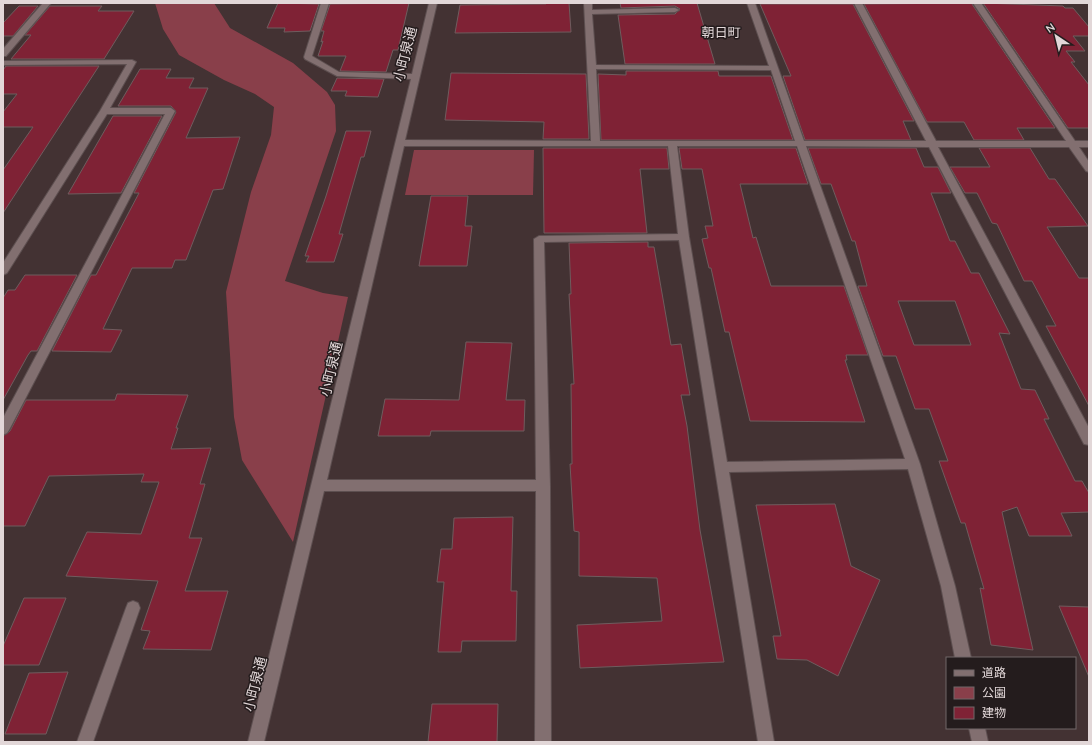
<svg xmlns="http://www.w3.org/2000/svg" width="1092" height="745" viewBox="0 0 1092 745" font-family="Quicksand,'Noto Sans JP',sans-serif">
  <style>
    .green { fill: #893f4a }
    .building { fill: #7f2235; stroke: #6f5c5e; fill-rule: evenodd }
    .lines { fill: none; stroke-linecap: round; stroke-linejoin: round }
    .minor-casing { stroke: #5d4f50; stroke-width: 2 }
    .minor { fill: #826f70; fill-rule: evenodd }
    .labels { text-anchor: middle; dominant-baseline: central; stroke-width: 3; stroke-linejoin: round; paint-order: stroke }
    .far-quarter-label { font-size: 13px; fill: #e2d7d8; stroke: #241c1d }
    .street-label { font-size: 14px; fill: #e2d7d8; stroke: #241c1d }
  </style>
  <rect width="100%" height="100%" fill="#433233"/>
  <g class="green">
    <polygon points="155,3 214,3 230,28 293,63 327,92 335,105 336,131 285,281 323,293 348,297 293,542 242,460 234,417 226,292 251,192 271,135 274,107 255,94 224,80 179,55 163,29"/>
    <polygon points="414,150 534,150 533,195 405,195"/>
  </g>
  <g class="building">
    <polygon points="278,3 319,4 310,31 284,32 285,28 267,28"/>
    <polygon points="409,3 398,50 393,50 386,72 340,71 346,56 318,56 323,41 321,42 324,31 321,31 330,4"/>
    <polygon points="546,3 569,3 571,32 455,33 460,5 546,4"/>
    <polygon points="620,3 697,3 715,64 625,64 618,15 675,14 680,9 675,6 621,8"/>
    <polygon points="972,3 972,4 1055,128 1017,128 1024,140 974,140 964,122 927,122 864,4"/>
    <polygon points="983,3 1063,6 1065,8 1073,8 1089,27 1089,36 1073,36 1085,51 1066,51 1075,62 1071,62 1089,85 1089,128 1068,128"/>
    <polygon points="760,4 853,4 914,121 903,121 911,140 805,140 783,76 791,76"/>
    <polygon points="19,6 38,6 13,36 3,36 3,23"/>
    <polygon points="50,6 102,6 98,11 134,11 104,59 11,59 31,35 25,35"/>
    <polygon points="6,66 99,66 3,213 3,170 33,127 3,127 3,112 17,94 3,94 3,70"/>
    <polygon points="140,69 171,69 166,78 194,78 189,88 208,88 186,138 240,137 223,189 213,190 186,260 175,260 172,268 132,268 103,329 122,330 111,352 52,351 91,275 96,275 139,193 134,193 176,112 171,106 118,106"/>
    <polygon points="626,71 718,71 719,76 771,76 793,140 601,140 598,74 626,75"/>
    <polygon points="451,73 586,74 589,139 543,139 544,122 445,120"/>
    <polygon points="337,78 384,79 378,97 345,96 347,91 331,91"/>
    <polygon points="113,116 162,116 121,193 68,194"/>
    <polygon points="346,131 371,131 364,157 361,157 339,234 343,234 334,262 306,262 309,256 305,256 326,196"/>
    <polygon points="543,148 667,148 669,169 640,169 647,233 544,233"/>
    <polygon points="679,148 796,148 808,184 740,184 753,238 756,237 771,286 844,286 868,355 846,355 847,360 845,360 865,422 750,421 729,332 725,332 711,268 709,268 702,239 708,238 705,226 713,226 702,169 682,169"/>
    <path d="M808,148h108l8,19h14l13,26h-20l19,48h5l16,32h8l31,61 -11,-1 22,56 14,1 14,29h-5l31,62h7l7,12v19l-28,1 11,23h-43l-12,-29 -15,5 31,138 -42,-5 -11,-57 4,1 -19,-66h-4l-22,-62h9l-19,-52h-14l-19,-53h-13l-25,-70h9l-12,-45h-3l-21,-57h-10zM898,301h57l16,44h-57z"/>
    <polygon points="979,148 1030,148 1049,179 1055,179 1088,226 1047,227 1079,278 1089,278 1089,406 1046,326 1056,326 1032,281 1024,281 997,224 992,223 977,193 965,193 950,167 990,167"/>
    <polygon points="431,196 468,196 465,226 472,226 467,266 419,266"/>
    <polygon points="648,242 648,247 654,247 671,345 681,344 690,395 681,395 687,426 700,530 724,662 580,668 577,625 662,621 657,578 579,576 579,532 574,531 570,464 572,464 571,384 574,384 569,294 571,294 569,243"/>
    <polygon points="25,275 77,275 37,351 31,351 28,355 3,400 3,298 8,290 15,290"/>
    <polygon points="466,342 512,343 506,400 525,400 524,431 431,431 430,436 378,436 385,399 459,400"/>
    <polygon points="117,394 188,395 176,428 178,428 171,449 211,448 200,484 205,484 189,538 202,538 185,591 228,591 211,650 143,649 150,631 141,630 158,581 66,576 87,532 141,534 159,482 141,482 144,474 49,476 25,526 3,526 3,436 10,431 26,400 115,400"/>
    <polygon points="835,504 851,566 880,580 838,676 807,660 777,659 773,636 781,636 756,505"/>
    <polygon points="513,517 511,591 517,591 516,641 462,641 461,652 438,652 444,582 437,582 441,549 452,549 454,518"/>
    <polygon points="24,598 66,598 39,665 3,665 3,646"/>
    <polygon points="1059,606 1089,607 1089,677"/>
    <polygon points="68,672 46,734 5,734 29,673"/>
    <polygon points="432,704 498,704 497,742 428,742"/>
  </g>
  <g class="lines">
    <defs>
      <g id="minor">
        <polygon points="43,3 51,3 6,56 3,56 3,49"/>
        <path d="M321,3h8l-17,53 27,16 73,2 17,-71h8l-32,137 186,1 -7,-138h8v7l83,-2 4,2 -4,2 -83,2 4,51 173,1 -22,-63h8l49,138h122l-72,-138h8l74,138h130l-93,-138h8l94,138h14v6h-10l10,15v10l-3,-1 -17,-24h-131l151,281v17l-5,-1 -155,-297 -123,-1 114,318 35,122 16,72h-16l-14,-72 -33,-117 -179,3 45,270h-16l-79,-502 -135,2 6,244 1,256h-16l1,-251h-212l-60,251h-16l163,-663 -74,-3 -32,-17 -1,-2zM596,69l175,1 24,71h-195zM404,146h264l10,88 -139,2 -5,3 2,241h-209zM677,146h120l108,313 -178,3 -38,-225z"/>
        <polygon points="132,60 136,62 110,108 171,108 175,111 9,430 7,433 3,435 3,418 165,114 107,114 7,273 3,275 3,263 100,111 127,64 3,65 3,61"/>
        <polygon points="133,601 138,603 140,608 93,742 77,742 126,608 128,603"/>
        <polygon points="969,728 985,728 988,742 972,742"/>
      </g>
    </defs>
    <use href="#minor" class="minor-casing"/>
    <use href="#minor" class="minor"/>
  </g>
  <g class="labels">
    <g class="far-quarter-label">
      <text x="721" y="32">朝日町</text>
    </g>
    <g class="street-label">
      <text transform="translate(405 54) rotate(-76)">小町泉通</text>
      <text transform="translate(331 369) rotate(-77)">小町泉通</text>
      <text transform="translate(255 684) rotate(-76)">小町泉通</text>
    </g>
  </g>
  <rect width="1092" height="745" fill="none" stroke="#e2d7d8" stroke-width="8"/>
  <rect x="946" y="657" width="130" height="72" fill="#241c1d" stroke="#706768"/>
  <rect x="954" y="670" width="20" height="6" fill="#826f70" stroke="#706768"/>
  <text x="982" y="677" font-size="12" fill="#e2d7d8">道路</text>
  <rect x="954" y="687" width="20" height="12" fill="#893f4a" stroke="#706768"/>
  <text x="982" y="697" font-size="12" fill="#e2d7d8">公園</text>
  <rect x="954" y="707" width="20" height="12" fill="#7f2235" stroke="#706768"/>
  <text x="982" y="717" font-size="12" fill="#e2d7d8">建物</text>
  <g transform="translate(1056 36) rotate(325)" stroke="#241c1d" stroke-width="3" paint-order="stroke">
  <path d="M0-3L7 15L0 10L-7 15Z" fill="#e2d7d8"/>
  <text y="-6" font-size="11" font-weight="bold" text-anchor="middle" fill="#e2d7d8">N</text>
  </g>
</svg>
